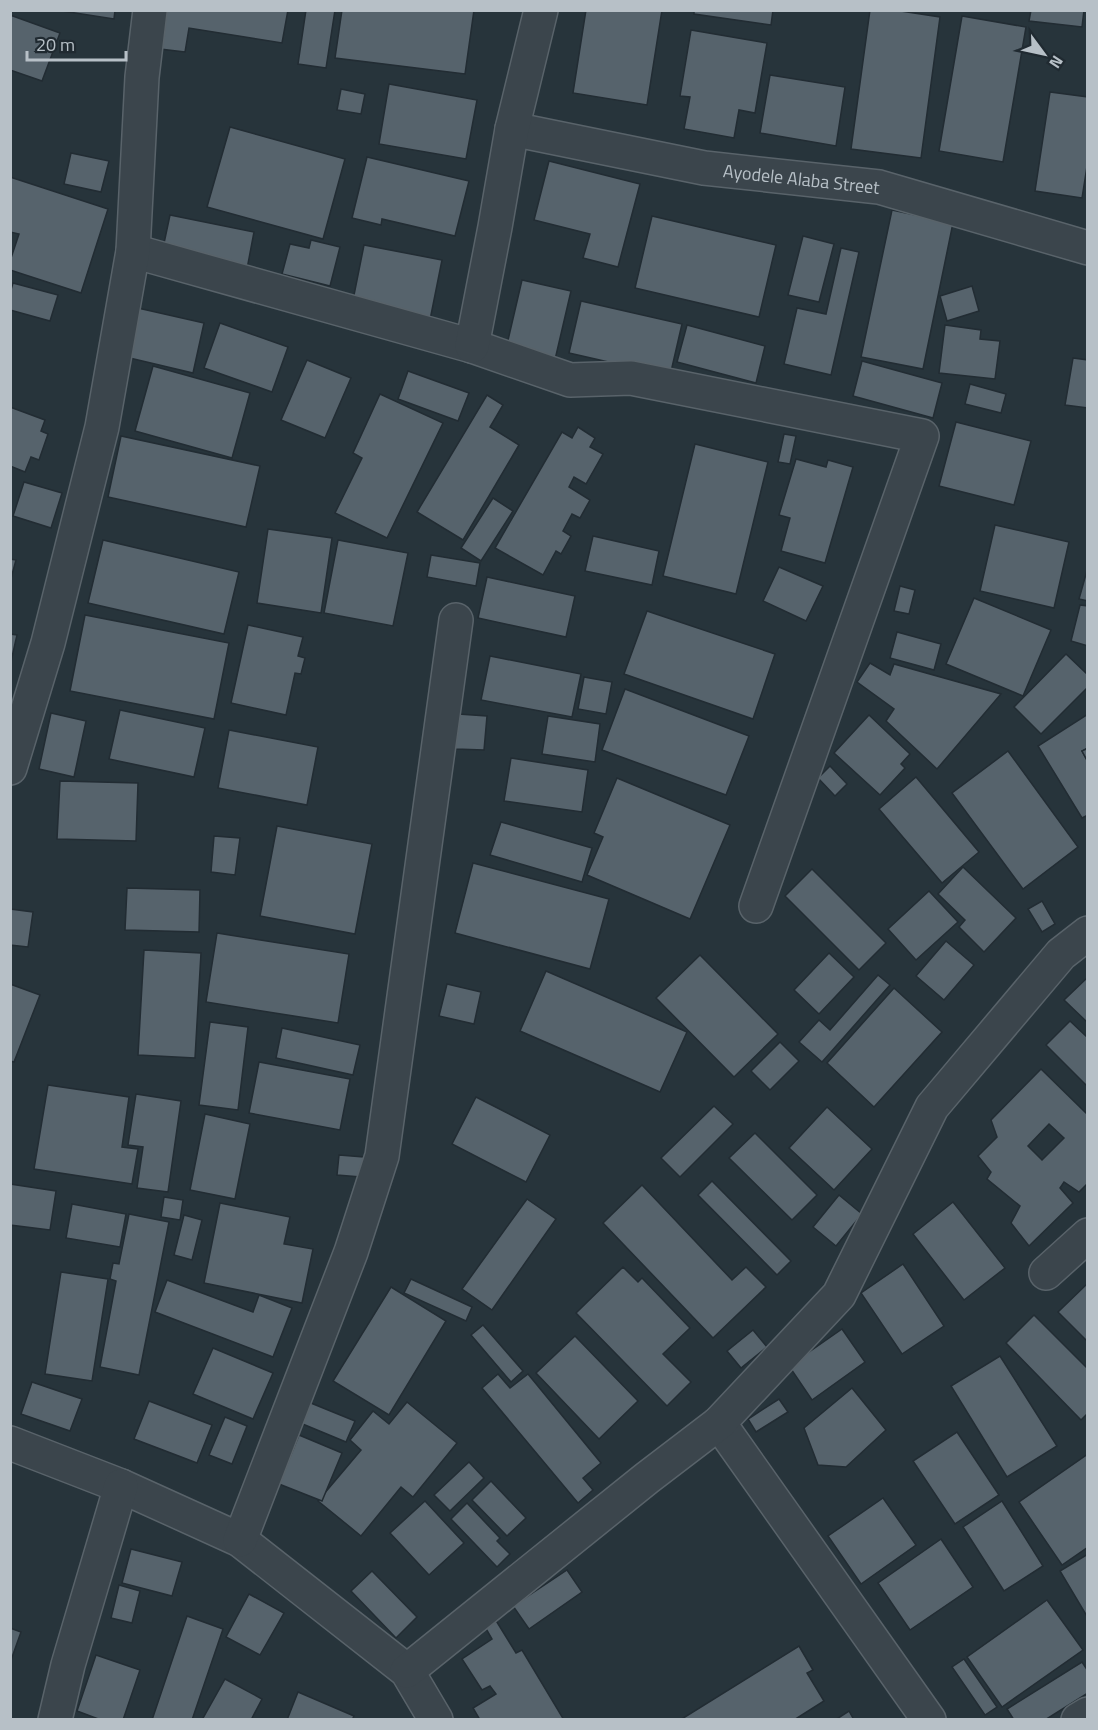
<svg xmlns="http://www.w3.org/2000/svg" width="1098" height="1730" viewBox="0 0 1098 1730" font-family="'Titillium Web',sans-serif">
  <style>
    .building { fill: #56636c; stroke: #222c33; stroke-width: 1.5; fill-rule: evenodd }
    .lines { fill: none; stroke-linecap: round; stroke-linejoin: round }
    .street-casing { stroke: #59636a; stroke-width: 36 }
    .street { stroke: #3b454c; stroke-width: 33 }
    .labels { text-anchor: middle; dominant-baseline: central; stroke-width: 6; stroke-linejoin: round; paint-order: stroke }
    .street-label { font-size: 18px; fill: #b7c0c7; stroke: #202a31 }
  </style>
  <rect width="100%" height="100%" fill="#27343b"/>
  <g class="building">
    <polygon points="56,10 115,10 114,19"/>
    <polygon points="166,10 288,10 282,43 189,28 185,52 160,49"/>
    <polygon points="306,10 335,10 326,68 298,64"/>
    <polygon points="342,10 474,10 465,74 335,58"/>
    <polygon points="586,10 662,10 647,105 573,93"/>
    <polygon points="694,10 773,10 771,25 694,14"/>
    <polygon points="870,10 894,10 940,17 921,158 851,149"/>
    <polygon points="1031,10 1084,10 1082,27 1029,21"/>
    <polygon points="10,15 60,33 42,81 10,70"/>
    <polygon points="962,16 1026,27 1003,162 939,151"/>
    <polygon points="691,30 767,43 755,113 739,110 734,138 684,129 690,97 680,96"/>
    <polygon points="770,75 845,87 836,146 760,133"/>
    <polygon points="389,84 477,100 466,159 379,144"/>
    <polygon points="341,89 365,94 361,114 337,110"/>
    <polygon points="1050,92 1088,97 1088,160 1082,198 1035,191"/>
    <polygon points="230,127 345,159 323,239 207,207"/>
    <polygon points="71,153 109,161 101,192 64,184"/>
    <polygon points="367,157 469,181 455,236 382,219 381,225 352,218"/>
    <polygon points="549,161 640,184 618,267 583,258 590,234 534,220"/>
    <polygon points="10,177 108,209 81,293 10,270 10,261 19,234 10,232"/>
    <polygon points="892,210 953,223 923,369 861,357"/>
    <polygon points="170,215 254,232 247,269 163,248"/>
    <polygon points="652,216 776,245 759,317 635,288"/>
    <polygon points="803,236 834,244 819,302 788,295"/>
    <polygon points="311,240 340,247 330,286 282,274 290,244 309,248"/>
    <polygon points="364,245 442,260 430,320 352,305"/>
    <polygon points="841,248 859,252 831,375 784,364 797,308 826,314"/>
    <polygon points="522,280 571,291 554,364 505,353"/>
    <polygon points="13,283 58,295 50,321 10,310 10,293"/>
    <polygon points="972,286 979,311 947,321 940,296"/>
    <polygon points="581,301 682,324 670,376 569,353"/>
    <polygon points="129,306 204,323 193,373 117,355"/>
    <polygon points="220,323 288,347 272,392 204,368"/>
    <polygon points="687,325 765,346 756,383 677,362"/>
    <polygon points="945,325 981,330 980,339 1000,341 995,379 939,373"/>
    <polygon points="1073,358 1088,360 1088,408 1065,405"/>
    <polygon points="307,360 351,378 325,438 281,420"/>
    <polygon points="862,361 942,383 933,418 853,396"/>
    <polygon points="153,366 250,393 232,458 135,431"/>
    <polygon points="408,371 469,393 458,421 398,399"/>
    <polygon points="970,384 1006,394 1001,413 965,404"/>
    <polygon points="380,394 443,423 387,538 335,513 362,458 353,453"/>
    <polygon points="487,395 503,405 490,427 519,445 463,540 417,512"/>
    <polygon points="10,407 45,420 41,431 48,434 39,460 31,457 25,472 10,466"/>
    <polygon points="956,422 1031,441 1014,505 939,486"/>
    <polygon points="578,427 595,438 590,447 603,454 586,484 574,477 569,487 590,500 580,518 572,514 563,531 571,536 561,554 556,551 543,575 495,548 562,432 572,438"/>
    <polygon points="784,434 796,436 790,464 778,462"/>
    <polygon points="121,436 260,466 246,527 108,497"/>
    <polygon points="695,444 768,462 736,594 663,576"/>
    <polygon points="796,459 826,467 828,460 853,467 825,563 781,551 790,518 779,515"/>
    <polygon points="24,482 62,493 51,528 13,516"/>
    <polygon points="493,498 513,511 481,561 461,548"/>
    <polygon points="995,525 1069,542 1054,608 980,591"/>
    <polygon points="268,529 332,538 321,613 257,603"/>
    <polygon points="593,536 659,551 652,585 585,571"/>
    <polygon points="103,540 239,572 224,634 88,603"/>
    <polygon points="338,540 408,553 393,626 324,613"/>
    <polygon points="431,555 480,563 476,586 427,577"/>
    <polygon points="10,559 16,560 10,582"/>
    <polygon points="779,567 823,586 806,621 763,601"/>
    <polygon points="1088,567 1088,601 1079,599"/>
    <polygon points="487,577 575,596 566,637 478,618"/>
    <polygon points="900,586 915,590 909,614 894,611"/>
    <polygon points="974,598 1051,630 1023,696 946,664"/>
    <polygon points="1080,605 1088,606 1088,646 1071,641"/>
    <polygon points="647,611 775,654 753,719 624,674"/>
    <polygon points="85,615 229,643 214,719 70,691"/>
    <polygon points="248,625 303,637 298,656 305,658 301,674 295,673 286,715 231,703"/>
    <polygon points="897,632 941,644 934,670 890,658"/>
    <polygon points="10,634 17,635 10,666"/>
    <polygon points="1066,654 1088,675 1088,687 1041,734 1014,707"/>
    <polygon points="490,656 581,674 572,717 481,700"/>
    <polygon points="870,663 890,675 894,664 1001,694 937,769 886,721 894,709 857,682"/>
    <polygon points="584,677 612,682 606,714 578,709"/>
    <polygon points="625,689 749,736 726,795 602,750"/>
    <polygon points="120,710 205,728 194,777 109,759"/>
    <polygon points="51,713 86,721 74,777 39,769"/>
    <polygon points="458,714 487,716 484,750 455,749"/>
    <polygon points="1088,714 1088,748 1082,751 1088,762 1088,815 1082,818 1038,746"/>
    <polygon points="869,715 910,754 901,764 905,768 880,795 834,753"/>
    <polygon points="548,716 600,724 595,762 542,754"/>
    <polygon points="229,730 318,747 307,805 218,788"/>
    <polygon points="1088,748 1088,762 1082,751"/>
    <polygon points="1008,751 1078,847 1023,889 952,793"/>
    <polygon points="511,758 588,770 582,812 504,801"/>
    <polygon points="830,766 847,784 835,796 818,778"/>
    <polygon points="916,777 979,852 942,883 879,809"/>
    <polygon points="617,778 730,825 690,919 587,875 603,837 594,833"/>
    <polygon points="60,781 138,783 136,841 57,839"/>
    <polygon points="501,822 592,848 582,882 490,855"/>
    <polygon points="277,826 372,844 355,934 260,916"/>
    <polygon points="214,836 240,838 235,875 211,872"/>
    <polygon points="473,863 609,899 590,969 455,933"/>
    <polygon points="963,867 1016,918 984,952 959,927 965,920 938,894"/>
    <polygon points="812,869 886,943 859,970 785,896"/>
    <polygon points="127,888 200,890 199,932 125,930"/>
    <polygon points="929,891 958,922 916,960 888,929"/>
    <polygon points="1042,901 1055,924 1042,932 1028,909"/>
    <polygon points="10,909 33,912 28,947 10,945"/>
    <polygon points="217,933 349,954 338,1023 206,1002"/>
    <polygon points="946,941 974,965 944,1000 916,976"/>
    <polygon points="144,950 201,953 195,1058 138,1055"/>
    <polygon points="829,953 854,977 819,1014 794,990"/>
    <polygon points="700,955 778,1034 734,1077 656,998"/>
    <polygon points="546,971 687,1032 660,1092 520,1031"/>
    <polygon points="878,975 890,985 822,1062 799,1042 819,1020 830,1030"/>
    <polygon points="1088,977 1088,1023 1064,1000"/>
    <polygon points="10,984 40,995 14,1062 10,1061"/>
    <polygon points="447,984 481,992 474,1024 439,1016"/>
    <polygon points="894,988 942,1032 874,1107 827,1063"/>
    <polygon points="1070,1021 1088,1038 1088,1087 1046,1045"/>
    <polygon points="210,1022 248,1027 238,1110 199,1105"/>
    <polygon points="282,1028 360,1045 353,1075 276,1058"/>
    <polygon points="780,1042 799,1061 770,1090 751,1071"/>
    <polygon points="259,1062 350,1079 340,1130 249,1113"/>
    <path d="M1041,1069l47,46v68l-9,9 -15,-10 -4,6 13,15 -44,43 -18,-23 9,-17 -33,-27 4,-7 -13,-16 19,-19 -6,-17zM1049,1124l15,14 -22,22 -14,-14z"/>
    <polygon points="48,1085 129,1097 122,1147 138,1149 132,1184 34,1169"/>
    <polygon points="136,1094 181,1101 168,1192 137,1188 143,1147 128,1145"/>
    <polygon points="476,1097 550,1135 526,1182 452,1144"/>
    <polygon points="714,1106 733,1124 680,1177 661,1158"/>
    <polygon points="827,1107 872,1149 834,1190 789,1148"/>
    <polygon points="205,1114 250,1124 235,1199 190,1190"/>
    <polygon points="755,1133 817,1195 792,1220 729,1158"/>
    <polygon points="339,1155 364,1157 361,1177 337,1175"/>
    <polygon points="712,1181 791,1261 777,1275 698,1195"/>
    <polygon points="10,1184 56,1191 50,1230 10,1225"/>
    <polygon points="642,1185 732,1280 746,1267 766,1287 713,1338 603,1223"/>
    <polygon points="839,1195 862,1214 836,1246 813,1227"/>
    <polygon points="164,1197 183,1200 180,1220 161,1217"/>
    <polygon points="527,1199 556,1219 492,1310 462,1289"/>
    <polygon points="953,1202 1005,1268 964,1300 913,1234"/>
    <polygon points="220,1203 290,1217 284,1244 313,1249 302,1303 204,1283"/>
    <polygon points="72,1204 126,1214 120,1247 66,1238"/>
    <polygon points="129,1214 169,1222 139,1375 100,1367 116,1281 110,1279 113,1263 119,1264"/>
    <polygon points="184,1215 202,1220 192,1260 174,1255"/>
    <polygon points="903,1264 944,1326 902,1354 861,1293"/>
    <polygon points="623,1267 638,1282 642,1278 690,1328 663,1354 691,1382 667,1406 576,1313"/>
    <polygon points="61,1272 108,1279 92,1381 45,1374"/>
    <polygon points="411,1279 472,1307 466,1321 404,1293"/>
    <polygon points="167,1280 253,1312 259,1295 292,1308 273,1357 155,1312"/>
    <polygon points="1088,1283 1088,1342 1058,1312"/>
    <polygon points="391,1287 446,1321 389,1415 333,1381"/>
    <polygon points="1034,1315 1088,1369 1088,1413 1081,1420 1006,1343"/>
    <polygon points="483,1325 523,1371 511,1382 471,1335"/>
    <polygon points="842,1329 865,1362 812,1400 789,1366"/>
    <polygon points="753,1330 767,1347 741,1368 727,1351"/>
    <polygon points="575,1336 638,1401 599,1439 536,1373"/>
    <polygon points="213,1348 273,1373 253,1419 193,1394"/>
    <polygon points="1000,1356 1057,1446 1007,1477 951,1386"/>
    <polygon points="498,1374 510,1388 528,1374 601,1463 583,1478 593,1490 578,1503 482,1388"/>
    <polygon points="32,1382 82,1399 70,1431 21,1414"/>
    <polygon points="852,1388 886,1430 846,1467 818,1465 804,1428"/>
    <polygon points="301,1399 355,1421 346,1442 293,1420"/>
    <polygon points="779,1399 788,1412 756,1432 748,1419"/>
    <polygon points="149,1401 212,1425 197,1463 134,1439"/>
    <polygon points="407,1402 457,1443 413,1497 401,1487 361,1536 318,1501 361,1450 350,1440 373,1411 389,1424"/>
    <polygon points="225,1417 247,1426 232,1464 209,1455"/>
    <polygon points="957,1432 999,1495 955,1524 913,1461"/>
    <polygon points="299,1435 342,1453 322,1501 279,1484"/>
    <polygon points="1088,1454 1088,1547 1062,1565 1019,1502"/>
    <polygon points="469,1462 484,1478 450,1511 434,1495"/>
    <polygon points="491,1481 526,1518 507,1536 472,1500"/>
    <polygon points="883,1498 916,1545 861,1584 828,1536"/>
    <polygon points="425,1501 464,1543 429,1575 390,1533"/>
    <polygon points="1002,1501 1043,1566 1004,1591 963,1527"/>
    <polygon points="467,1503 500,1538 497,1541 510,1554 497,1567 451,1519"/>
    <polygon points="941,1539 973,1587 910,1630 878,1583"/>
    <polygon points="131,1549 182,1562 172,1596 122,1583"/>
    <polygon points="1088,1554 1088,1618 1060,1571"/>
    <polygon points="567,1570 582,1592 529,1629 513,1606"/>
    <polygon points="372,1571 417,1617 396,1638 351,1591"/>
    <polygon points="119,1585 140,1591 132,1623 111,1618"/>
    <polygon points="249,1594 284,1613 260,1655 226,1637"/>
    <polygon points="1047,1600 1083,1650 1002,1707 967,1657"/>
    <polygon points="492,1614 516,1653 522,1650 564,1720 480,1720 473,1708 496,1694 490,1686 482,1690 462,1659 492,1639 481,1620"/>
    <polygon points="187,1616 223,1629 192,1720 152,1720"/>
    <polygon points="10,1628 21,1632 10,1663"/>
    <polygon points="799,1646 813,1670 807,1673 824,1701 794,1720 680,1720"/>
    <polygon points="96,1655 140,1670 123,1720 101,1720 77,1711"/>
    <polygon points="964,1659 997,1707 985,1715 952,1667"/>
    <polygon points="1082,1662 1088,1671 1088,1693 1045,1720 1014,1720 1007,1709"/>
    <polygon points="225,1679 262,1699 251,1720 202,1720"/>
    <polygon points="298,1692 354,1716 352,1720 287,1720"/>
    <polygon points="849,1711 854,1720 835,1720"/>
  </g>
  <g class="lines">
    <defs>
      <g id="street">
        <path id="s1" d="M512,129l192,39 175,19 209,61"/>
        <polyline points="133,251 472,346 570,380 631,378 922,436 756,906"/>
        <polyline points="472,346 495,227 512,129 541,10"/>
        <polyline points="10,768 48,643 102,427 133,251 142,77 150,10"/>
        <polyline points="1046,1273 1088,1235"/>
        <polyline points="719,1423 929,1720"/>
        <polyline points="10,1443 121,1486 240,1540 407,1671 436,1720"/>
        <polyline points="240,1540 351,1252 382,1156 456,620"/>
        <polyline points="407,1671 647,1478 719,1423 839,1295 932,1107 1061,954 1088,933"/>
        <polyline points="55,1720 68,1665 121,1486"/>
        <polyline points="1078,1720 1088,1714"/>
      </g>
    </defs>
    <use href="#street" class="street-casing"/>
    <use href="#street" class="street"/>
  </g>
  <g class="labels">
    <g class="street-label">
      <text stroke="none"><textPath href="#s1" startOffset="294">Ayodele Alaba Street</textPath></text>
    </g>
  </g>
  <rect width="1098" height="1730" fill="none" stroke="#b7c0c7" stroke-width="24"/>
  <g transform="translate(1044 54) rotate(123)" stroke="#202a31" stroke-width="4.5" paint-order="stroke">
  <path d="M0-4.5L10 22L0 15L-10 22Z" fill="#b7c0c7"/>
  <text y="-9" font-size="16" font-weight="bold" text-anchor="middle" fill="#b7c0c7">N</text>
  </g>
  <path d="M27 51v9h99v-9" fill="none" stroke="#b7c0c7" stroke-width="3"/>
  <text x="36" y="51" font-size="18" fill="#b7c0c7" stroke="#202a31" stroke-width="4.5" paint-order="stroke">20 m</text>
</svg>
